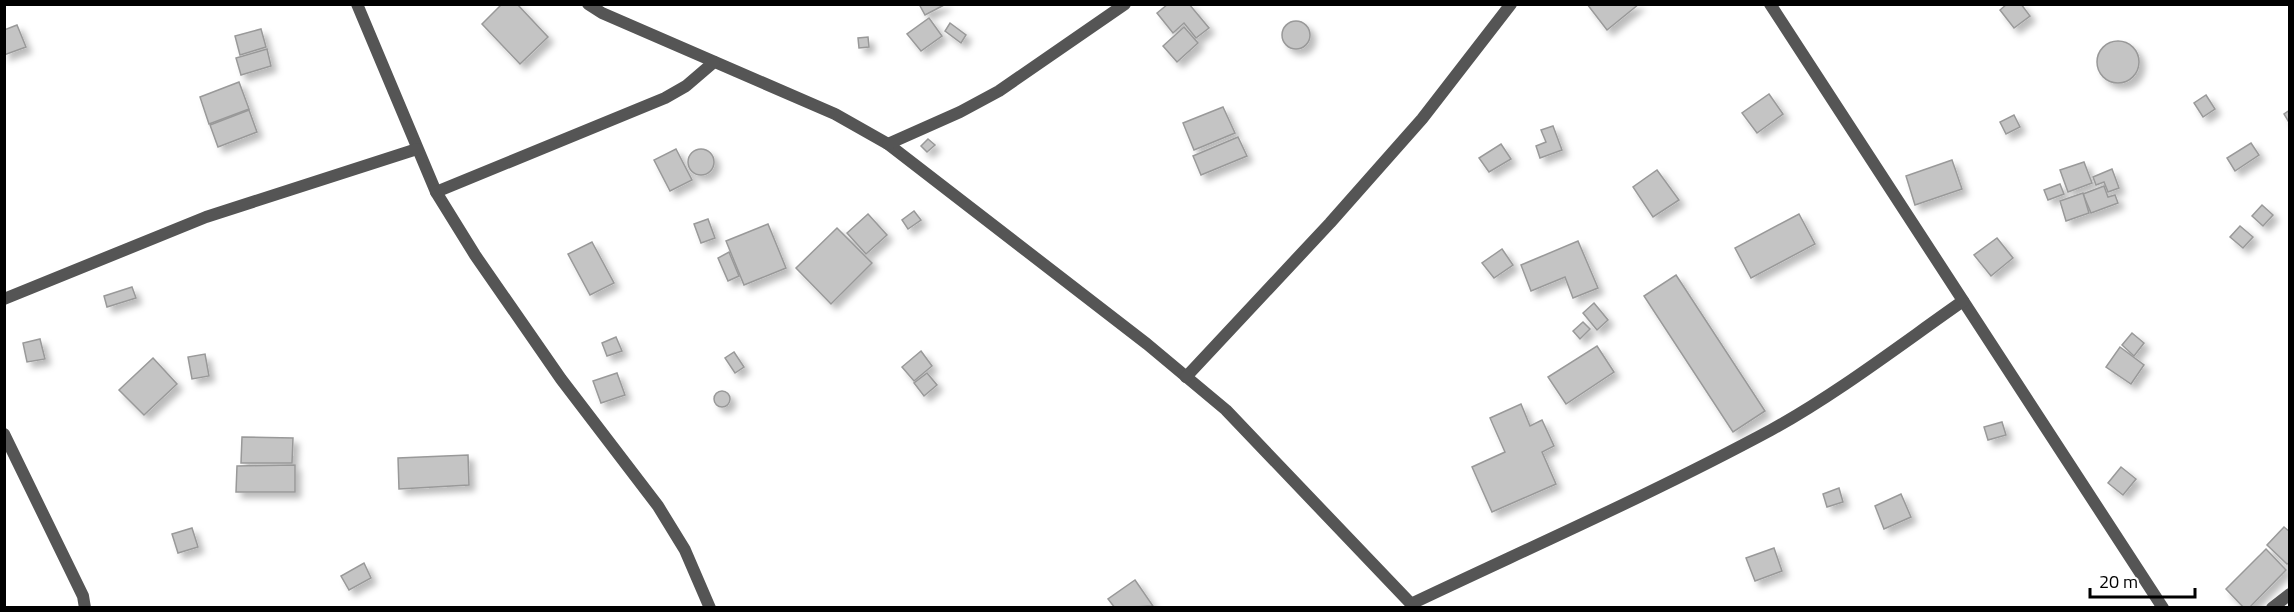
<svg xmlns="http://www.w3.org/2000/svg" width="2294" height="612" viewBox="0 0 2294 612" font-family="'Titillium Web',sans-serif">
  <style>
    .building { fill: #c4c4c4; stroke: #999; stroke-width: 1.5; filter: url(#shadow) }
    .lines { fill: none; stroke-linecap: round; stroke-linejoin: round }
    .minor { stroke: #555; stroke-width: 12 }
  </style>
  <defs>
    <filter id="shadow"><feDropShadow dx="5.5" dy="5.5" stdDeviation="3" flood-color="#0004"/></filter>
  </defs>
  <rect width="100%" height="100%" fill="#fff"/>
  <g class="building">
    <polygon points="502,4 517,4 548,37 520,64 482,24"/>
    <polygon points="919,4 946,4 925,15"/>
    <polygon points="1168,4 1189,4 1209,28 1196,38 1184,23 1173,33 1157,13"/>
    <polygon points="1587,4 1639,4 1607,30"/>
    <polygon points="2007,4 2021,4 2030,16 2014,28 2000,10"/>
    <polygon points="929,18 942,36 921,51 907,34"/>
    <circle cx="1296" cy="35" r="14"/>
    <polygon points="950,23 966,35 961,43 945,31"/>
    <polygon points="17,25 26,47 4,55 4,30"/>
    <polygon points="1184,27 1198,43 1177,62 1163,46"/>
    <polygon points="261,29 266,47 240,55 235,36"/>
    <polygon points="868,37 869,47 859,48 858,38"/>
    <circle cx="2118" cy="62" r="21"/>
    <polygon points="267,49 271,66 241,75 236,58"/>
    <polygon points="239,82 249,109 209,124 200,97"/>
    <polygon points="1769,94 1783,114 1757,133 1742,113"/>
    <polygon points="2206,95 2215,109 2203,117 2194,103"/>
    <polygon points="1223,107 1235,133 1194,150 1183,123"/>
    <polygon points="249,110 257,132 218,147 210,125"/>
    <polygon points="2290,110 2290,124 2284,114"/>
    <polygon points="2014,115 2020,127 2006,134 2000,122"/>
    <polygon points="1553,126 1562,150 1540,158 1536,146 1546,142 1541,130"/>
    <polygon points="1238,137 1247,156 1201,175 1193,156"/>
    <polygon points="928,139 935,145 927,152 921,146"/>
    <polygon points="2251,143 2259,155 2235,171 2227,158"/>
    <polygon points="1501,144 1511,159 1489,172 1479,158"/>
    <circle cx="701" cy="162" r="13"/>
    <polygon points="676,149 692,180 670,191 654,160"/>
    <polygon points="1952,160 1962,189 1915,205 1906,176"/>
    <polygon points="2084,162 2092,183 2068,192 2060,170"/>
    <polygon points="2112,169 2119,188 2108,192 2104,182 2096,185 2093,177"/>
    <polygon points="1657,170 1679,200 1653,217 1633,187"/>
    <polygon points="2060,184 2064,194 2048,200 2044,190"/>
    <polygon points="2104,186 2108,197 2115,195 2118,203 2091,213 2083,194"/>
    <polygon points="2083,193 2089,213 2066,221 2060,201"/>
    <polygon points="2262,205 2273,215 2263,226 2252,216"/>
    <polygon points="914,211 921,220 908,229 902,220"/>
    <polygon points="868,214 887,235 866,254 847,233"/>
    <polygon points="1799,214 1815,244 1751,278 1735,248"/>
    <polygon points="708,219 715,238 701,243 694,224"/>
    <polygon points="768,224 786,268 744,285 726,241"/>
    <polygon points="2240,226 2253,237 2243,248 2230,237"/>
    <polygon points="837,228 872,263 831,304 796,268"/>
    <polygon points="1997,238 2013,258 1991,276 1974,255"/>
    <polygon points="1578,241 1598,288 1573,298 1565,277 1531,291 1521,265"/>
    <polygon points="592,242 614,283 590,295 568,254"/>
    <polygon points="1502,249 1513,265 1494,278 1482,263"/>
    <polygon points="729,252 739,276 728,281 718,258"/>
    <polygon points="1676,275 1765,411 1733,432 1644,296"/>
    <polygon points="132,287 136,298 107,307 104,296"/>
    <polygon points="1594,303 1608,320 1597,330 1583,313"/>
    <polygon points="1583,322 1590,329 1580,339 1573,331"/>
    <polygon points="2132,333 2144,343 2134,356 2122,345"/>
    <polygon points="616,337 622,351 607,356 602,343"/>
    <polygon points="40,339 45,359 27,362 23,343"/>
    <polygon points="1597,346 1614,372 1566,404 1548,377"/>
    <polygon points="2120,347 2144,365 2131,384 2106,367"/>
    <polygon points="921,351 932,366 914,381 902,367"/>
    <polygon points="734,352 744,367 735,373 725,358"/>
    <polygon points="205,354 209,376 192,379 188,357"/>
    <polygon points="153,358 177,384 144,415 119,390"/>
    <polygon points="617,373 625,395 601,403 593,381"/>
    <polygon points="927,373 937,385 924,396 914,383"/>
    <circle cx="722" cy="399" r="8"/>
    <polygon points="1521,404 1530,426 1542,420 1554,446 1542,452 1556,484 1492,512 1472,467 1505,452 1490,418"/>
    <polygon points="2002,422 2006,435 1988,440 1984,427"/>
    <polygon points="242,437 293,438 292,463 241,463"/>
    <polygon points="468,455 469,485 399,489 398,458"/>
    <polygon points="295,465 295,492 236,492 237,466"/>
    <polygon points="2121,467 2136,479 2123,495 2108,483"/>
    <polygon points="1839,488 1843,502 1827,507 1823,494"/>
    <polygon points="1901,494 1911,517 1884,529 1875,506"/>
    <polygon points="2284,527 2290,532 2290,562 2287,564 2267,545"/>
    <polygon points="192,528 198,547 178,553 172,534"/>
    <polygon points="1774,548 1782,571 1755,581 1746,558"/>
    <polygon points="2266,549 2286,570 2249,608 2244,608 2226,589"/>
    <polygon points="364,563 371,578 349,590 341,576"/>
    <polygon points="1135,580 1153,606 1115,608 1108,599"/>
  </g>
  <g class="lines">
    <g class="minor">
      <polyline points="357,4 436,192 475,255 561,379 658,506 685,550 710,608"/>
      <polyline points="588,4 602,13 835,114 888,144 1147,344 1226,410 1415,608"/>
      <polyline points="1770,4 2163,608"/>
      <polyline points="888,144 960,112 999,91 1125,4"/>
      <polyline points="436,192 665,98 686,86 714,62"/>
      <polyline points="4,299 206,217 417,149"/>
      <polyline points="1186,377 1330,223 1422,119 1511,4"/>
      <polyline points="4,434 83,596 85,608"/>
      <path d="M1411,604c120,-57 243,-111 360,-174 67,-37 129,-85 192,-129"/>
      <polyline points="2272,608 2290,594"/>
    </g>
  </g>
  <rect width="2294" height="612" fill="none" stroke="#000000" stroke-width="12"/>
  <path d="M2090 588v9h105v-9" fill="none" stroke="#000000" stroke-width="3"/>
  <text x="2099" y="588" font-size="18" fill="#000000" stroke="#ffffff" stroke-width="4.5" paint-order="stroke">20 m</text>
</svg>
